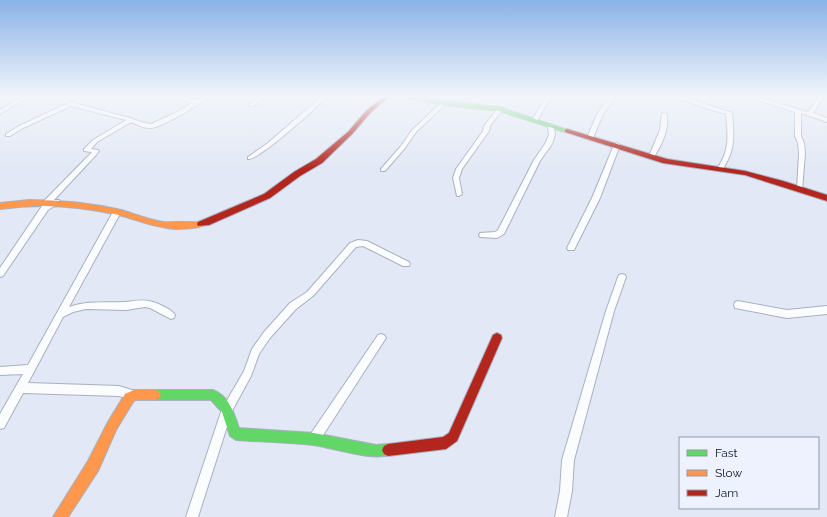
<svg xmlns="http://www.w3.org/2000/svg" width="827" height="517" viewBox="0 0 827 517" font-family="Raleway,sans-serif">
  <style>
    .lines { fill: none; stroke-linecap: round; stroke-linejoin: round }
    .street-casing { stroke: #a9b0c0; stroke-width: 2 }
    .fast-casing { stroke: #a9b0c0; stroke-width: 2 }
    .slow-casing { stroke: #a9b0c0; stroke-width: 2 }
    .jam-casing { stroke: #a9b0c0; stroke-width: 2 }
    .street { fill: #fbfcfe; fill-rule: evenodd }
    .fast { fill: #63d668; fill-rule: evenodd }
    .slow { fill: #ff974d; fill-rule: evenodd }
    .jam { fill: #b3261e; fill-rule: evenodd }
  </style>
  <rect width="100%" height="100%" fill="#e2e8f5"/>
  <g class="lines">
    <defs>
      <g id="street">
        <polygon points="22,97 28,97 0,114 0,110"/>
        <path d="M174,97h7l15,3 6,-3h6c-9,8 -44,29 -56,31 -7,1 -14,-3 -21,-6l-34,20 -6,7 7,1 1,1 -3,4 -42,45h5l1,2 -12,8 -45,66 -3,1v-9l42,-62 5,-2 -3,-2 1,-2 47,-48 -8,-1v-2l9,-9 33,-20 -55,-14 -48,22 -13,8h-4v-2l13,-8 51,-24 60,16 14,5 7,1 26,-12 15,-9 -18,-5z"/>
        <polygon points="260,97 266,97 253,106 249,106 249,104"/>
        <path d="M321,97h6c-10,10 -69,64 -79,62v-2l20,-14z"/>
        <polygon points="546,97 551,97 537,121 533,121 532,120"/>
        <polygon points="610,97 615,98 603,114 593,138 590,140 588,139 587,138 597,114"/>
        <path d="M678,97h6l48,16c2,23 4,37 -10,57h-4l-1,-1c13,-19 11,-33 9,-55l-21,-6 -27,-10z"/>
        <polygon points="749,97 757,97 808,112 819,97 824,97 813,113 827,118 827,122 801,113 801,136 804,143 805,153 802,191 798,191 797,189 799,153 798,143 795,136 795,112"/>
        <polygon points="442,102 447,103 416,132 405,148 385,171 381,171 381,169 401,146 412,130"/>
        <polygon points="498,108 503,109 490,126 489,131 462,169 459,178 462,194 459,196 457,196 453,178 456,169 483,131 484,126"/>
        <path d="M662,113l5,1c2,16 -5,30 -13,43l-2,1 -3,-2 11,-26z"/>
        <polygon points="551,124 554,126 555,135 552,144 540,161 504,234 497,238 480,237 479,235 480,233 495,232 498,230 534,160 545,144 549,135 548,126"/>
        <polygon points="617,143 620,145 600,198 574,250 568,250 567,248 592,198 614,145"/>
        <path d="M114,210h3l4,2 -52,95c19,-7 36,-4 55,-5 8,0 16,-3 25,-1 6,1 23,8 26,14l-1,3 -3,1 -21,-11 -5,-1 -19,3 -40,-1 -13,3 -10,5 -35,66 91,3 19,6 1,3 -1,3 -4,2 -15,-4 -96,-3 -19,35 -4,1v-15l23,-40 -23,1v-8l28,-2z"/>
        <polygon points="358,240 367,241 409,262 410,264 409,266 403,266 363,246 356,247 313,296 296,309 270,338 259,354 251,376 232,411 198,517 186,517 222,409 244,371 252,349 264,332 290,303 307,292 350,243"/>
        <polygon points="622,274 625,275 626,277 614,311 574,460 572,491 567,517 555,517 560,491 562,460 606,311 618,277 619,275"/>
        <polygon points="738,301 787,310 827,306 827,314 787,318 735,308 734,305 735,302"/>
        <polygon points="381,334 384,335 386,338 384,341 318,443 314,444 310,443 309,439 310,435 378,335"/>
      </g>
      <g id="fast">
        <polygon points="407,97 419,97 444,101 500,107 570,131 569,132 565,132 499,111 444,105 410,99"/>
        <path d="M155,390h58c16,6 21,23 26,38l75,5 62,12 12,-1 4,2 2,4 -2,4c-19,8 -57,-6 -79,-9 -25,-3 -51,-3 -77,-5l-6,-4 -8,-24 -11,-12h-56l-4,-1 -2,-4 2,-4z"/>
      </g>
      <g id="slow">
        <path d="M29,200c31,0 62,3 92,10 14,4 28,10 42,12 9,1 38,-2 42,2 -4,5 -23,5 -29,5 -20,-1 -38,-9 -57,-14 -39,-9 -79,-12 -119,-6v-6z"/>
        <polygon points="134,390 155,390 159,391 161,395 159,399 155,400 135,400 133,402 116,430 98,471 68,517 53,517 88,461 108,422 125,394"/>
      </g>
      <g id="jam">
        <polygon points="383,97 389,97 371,112 352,134 322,163 300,176 270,198 209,225 198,226 197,224 198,222 264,194 294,172 316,159 348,132 367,110"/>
        <polygon points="567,129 667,159 745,171 783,181 827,195 827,201 745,175 663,163 565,132 565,130"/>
        <polygon points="497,333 501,335 502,338 457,441 446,449 388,456 384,454 382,450 384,446 388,444 443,437 449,433 493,335"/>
      </g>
    </defs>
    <use href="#street" class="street-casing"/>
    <use href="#fast" class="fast-casing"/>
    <use href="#slow" class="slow-casing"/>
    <use href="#jam" class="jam-casing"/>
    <use href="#street" class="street"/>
    <use href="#fast" class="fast"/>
    <use href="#slow" class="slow"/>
    <use href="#jam" class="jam"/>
  </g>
  <linearGradient id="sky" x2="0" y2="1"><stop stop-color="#89b2e6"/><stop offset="0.57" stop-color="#f2f5fa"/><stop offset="1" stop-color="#f2f5fa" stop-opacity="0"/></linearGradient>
  <rect width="827" height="169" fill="url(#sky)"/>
  <rect x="679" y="437" width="140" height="72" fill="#edf2fe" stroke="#9399a8"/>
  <rect x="687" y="450" width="20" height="6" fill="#63d668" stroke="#9399a8"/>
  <text x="715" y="457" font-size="12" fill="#0b1328">Fast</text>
  <rect x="687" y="470" width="20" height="6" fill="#ff974d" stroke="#9399a8"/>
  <text x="715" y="477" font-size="12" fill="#0b1328">Slow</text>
  <rect x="687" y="490" width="20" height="6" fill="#b3261e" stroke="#9399a8"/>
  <text x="715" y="497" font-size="12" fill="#0b1328">Jam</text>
</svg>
